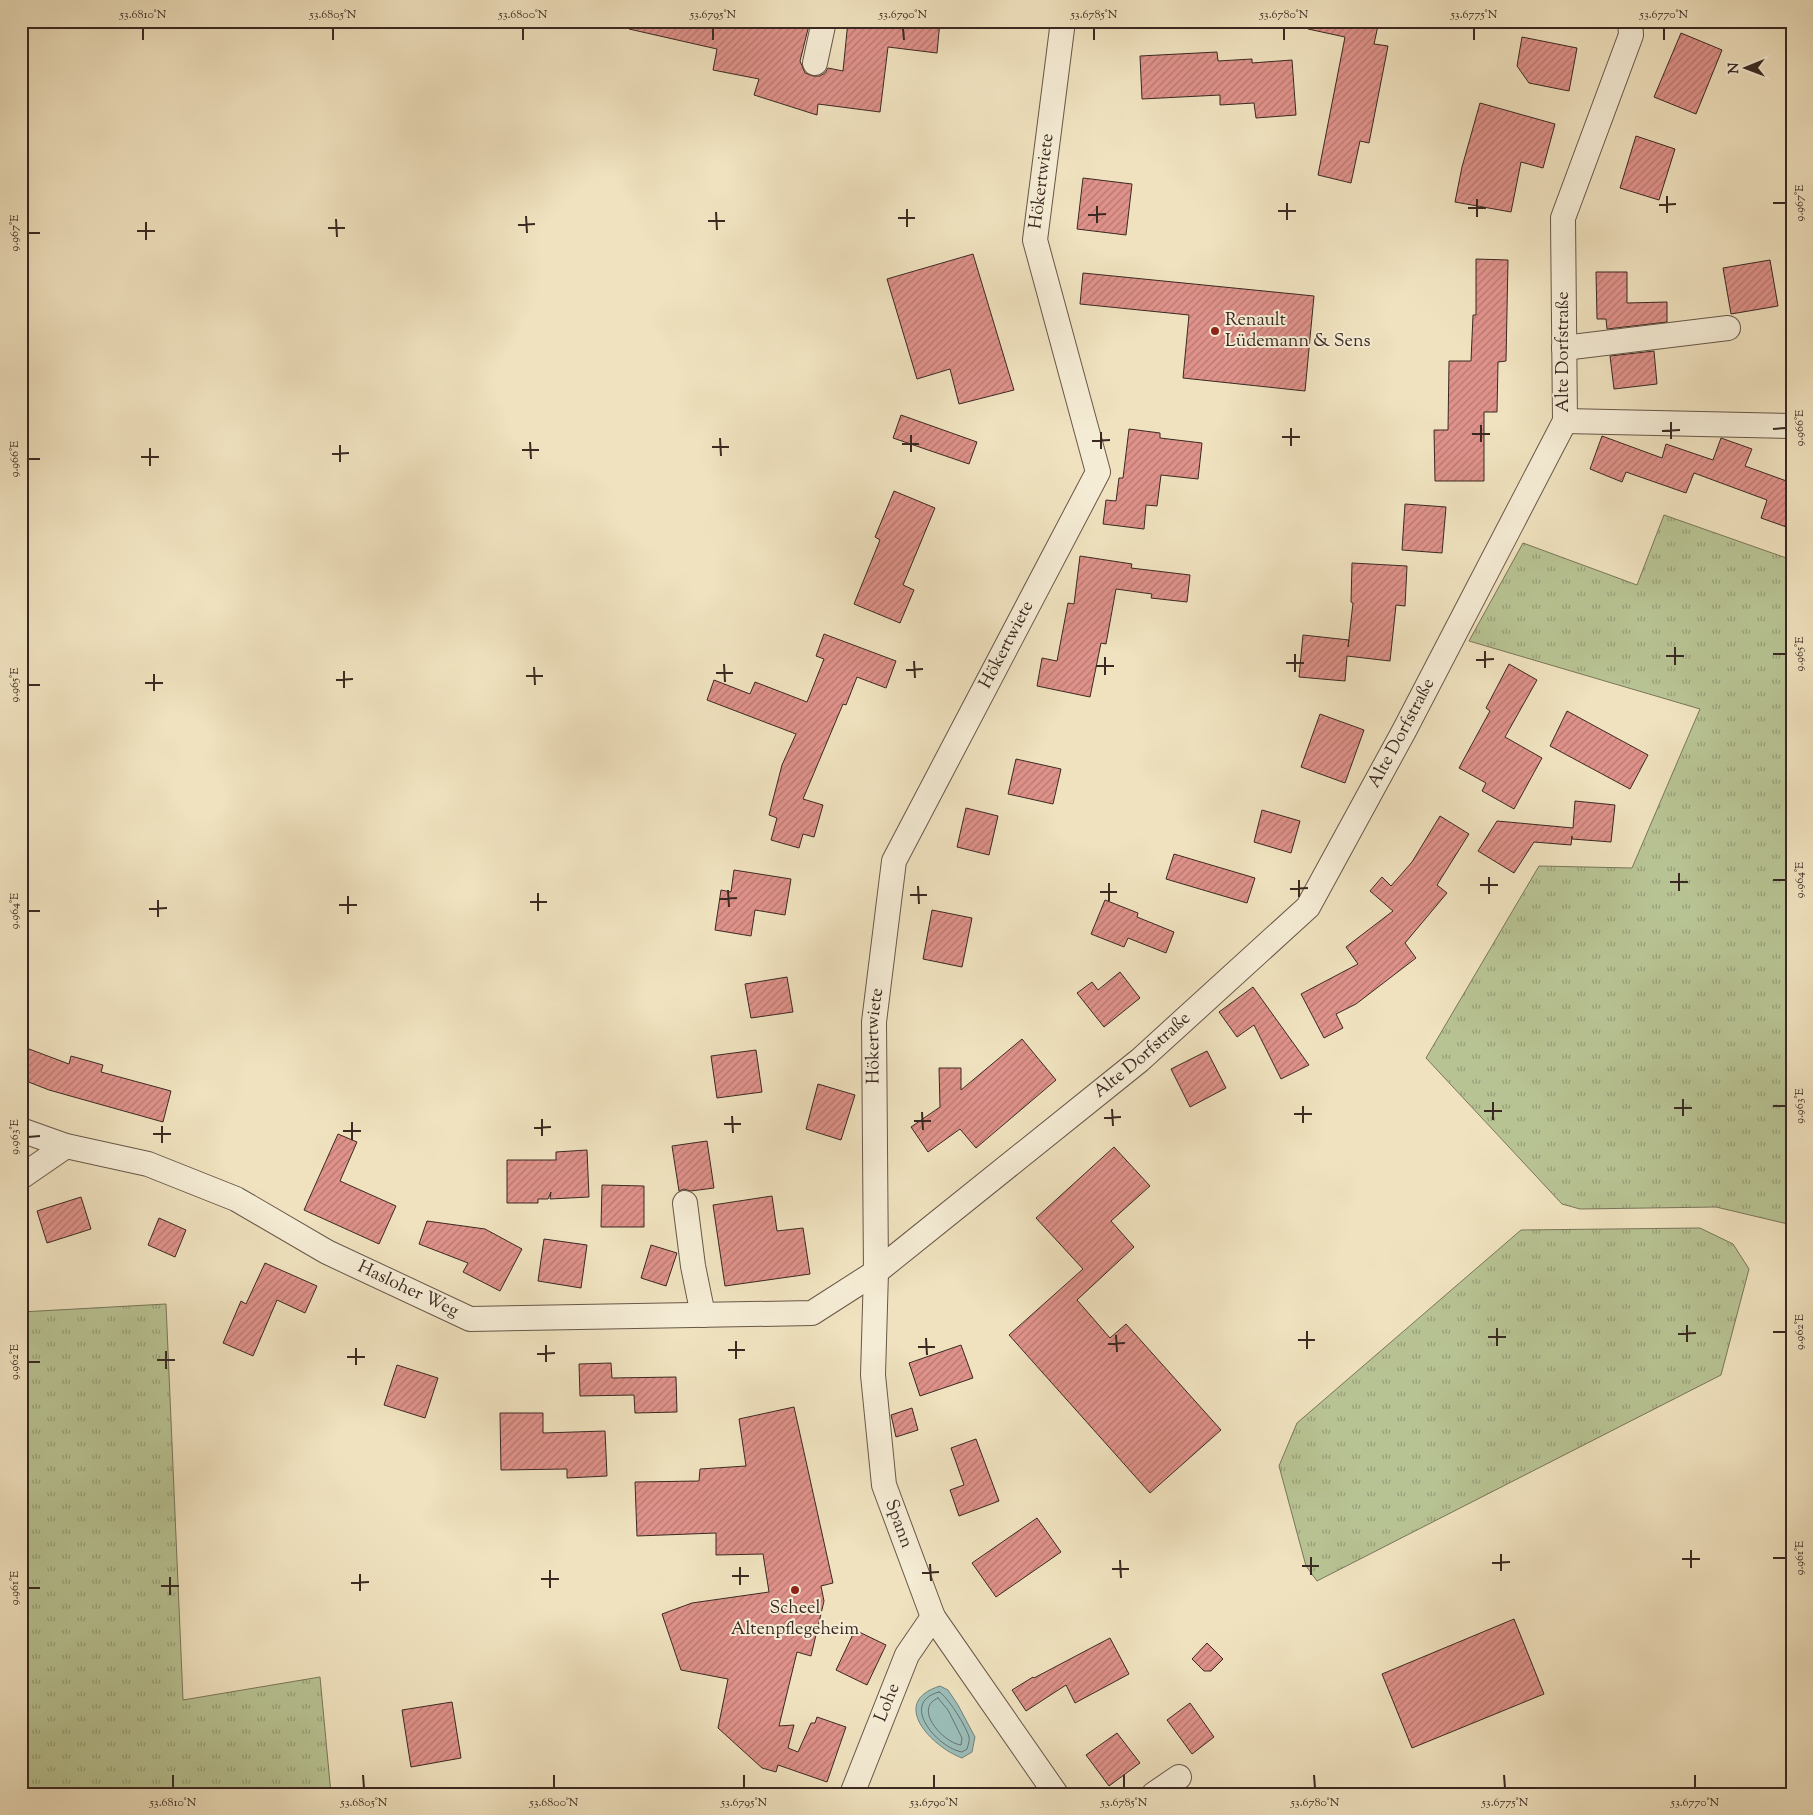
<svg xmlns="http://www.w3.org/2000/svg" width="1813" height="1815" viewBox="0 0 1813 1815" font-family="'Sorts Mill Goudy',serif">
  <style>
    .grass { fill: url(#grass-tufts); stroke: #79765a }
    .water { fill: #9bbdb8; stroke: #74827c }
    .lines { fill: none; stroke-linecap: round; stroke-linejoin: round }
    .shore { stroke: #6a736d; stroke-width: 1 }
    .building { fill: url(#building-hatch); stroke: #3a2922 }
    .minor-casing { stroke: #685749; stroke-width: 26 }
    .minor { stroke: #f5ecd5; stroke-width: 24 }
    .ticks { fill: none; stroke: #3a2922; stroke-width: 2 }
    .poi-dot { fill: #8f2418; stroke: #f5ecd5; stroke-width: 2 }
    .labels { text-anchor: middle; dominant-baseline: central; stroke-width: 4; stroke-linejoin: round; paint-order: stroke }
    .street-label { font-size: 18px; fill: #3a2922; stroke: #f5ecd5 }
    .poi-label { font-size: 18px; fill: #3a2922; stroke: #f5ecd5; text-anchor: start }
    .neatline { fill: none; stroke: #3a2922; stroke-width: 2 }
    .ticks-label { font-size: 12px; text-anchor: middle; fill: #3a2922 }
  </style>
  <defs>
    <pattern id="grass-tufts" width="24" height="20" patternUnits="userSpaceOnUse" patternTransform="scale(1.25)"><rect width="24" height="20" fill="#b8c393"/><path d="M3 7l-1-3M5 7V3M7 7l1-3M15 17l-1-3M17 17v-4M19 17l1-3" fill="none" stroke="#979e78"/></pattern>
    <pattern id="building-hatch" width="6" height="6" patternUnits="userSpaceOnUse" patternTransform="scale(1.25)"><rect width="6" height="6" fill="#df928a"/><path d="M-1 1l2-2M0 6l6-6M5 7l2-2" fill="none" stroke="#b67770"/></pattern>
  </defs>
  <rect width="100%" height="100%" fill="#f0e2bf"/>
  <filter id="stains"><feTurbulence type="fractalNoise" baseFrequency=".004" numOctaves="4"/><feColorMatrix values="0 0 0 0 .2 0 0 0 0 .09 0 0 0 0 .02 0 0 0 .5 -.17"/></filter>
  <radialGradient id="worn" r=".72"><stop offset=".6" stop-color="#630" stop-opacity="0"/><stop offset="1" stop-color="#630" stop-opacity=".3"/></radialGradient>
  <g class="grass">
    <polygon points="1664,515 1792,560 1792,1225 1716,1207 1580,1209 1562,1204 1426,1058 1539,866 1632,868 1700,709 1469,641 1523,543 1637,585"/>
    <polygon points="1700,1228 1733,1244 1749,1269 1721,1375 1317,1581 1306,1566 1279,1466 1297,1423 1521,1230"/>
    <polygon points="166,1304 183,1700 320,1677 331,1794 21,1794 21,1312"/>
  </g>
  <path class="water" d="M940,1686l8,4 10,15 17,32 -3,15 -10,6c-30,-11 -74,-56 -22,-72z"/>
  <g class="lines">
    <g class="shore">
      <path d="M939,1692c8,3 28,36 30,45 1,3 -1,8 -2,12l-5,3c-24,-4 -64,-49 -23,-60z"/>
      <path d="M938,1698l10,12 14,28 -1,7c-17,-2 -49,-36 -23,-47z"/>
    </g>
  </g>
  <g class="building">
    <polygon points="630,21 753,21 776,25 777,21 810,21 800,61 805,73 813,76 820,76 825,73 828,68 843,71 848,21 940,21 937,53 888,47 880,112 818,104 817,115 754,95 759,79 713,70 717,49 629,29"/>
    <polygon points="1309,21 1379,21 1374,44 1388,46 1369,143 1360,141 1351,183 1318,175 1345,37 1308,29"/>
    <polygon points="1681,33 1722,50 1696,114 1654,97"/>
    <polygon points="1522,37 1577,48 1569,91 1529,83 1517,66"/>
    <polygon points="1217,52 1218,61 1252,59 1252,63 1292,60 1296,115 1256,118 1254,103 1220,105 1220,95 1142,99 1140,56"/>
    <polygon points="1480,103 1555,124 1543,168 1521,162 1511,212 1455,202 1462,167"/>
    <polygon points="1636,136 1675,149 1659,200 1620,188"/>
    <polygon points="1083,178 1132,184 1126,235 1077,229"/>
    <polygon points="973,254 1014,390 959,404 950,369 917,379 887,279"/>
    <polygon points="1476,259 1508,260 1506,361 1498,362 1497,412 1484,412 1484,481 1435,481 1434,430 1448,430 1449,361 1471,361 1473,315 1476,315"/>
    <polygon points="1770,260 1778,306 1731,314 1723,268"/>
    <polygon points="1596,272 1627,272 1627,303 1667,302 1667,322 1607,329 1606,319 1597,319"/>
    <polygon points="1083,273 1314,296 1305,391 1183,378 1189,315 1080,304"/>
    <polygon points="1654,351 1657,384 1614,389 1610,356"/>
    <polygon points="901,415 977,442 969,464 893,438"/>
    <polygon points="1129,429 1160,433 1160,438 1202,443 1198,479 1161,475 1157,506 1146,505 1144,529 1103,524 1106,500 1116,501 1119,478 1123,478"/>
    <polygon points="1602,436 1662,458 1666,444 1713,460 1721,438 1752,449 1745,466 1792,483 1792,529 1761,518 1767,500 1694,473 1686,493 1626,472 1622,482 1590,469"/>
    <polygon points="894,491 935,508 903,585 914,590 900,623 854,604 880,540 875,537"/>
    <polygon points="1405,504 1446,507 1442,553 1402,550"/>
    <polygon points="1080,556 1132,564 1131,568 1190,575 1187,602 1151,598 1152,594 1116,589 1106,644 1101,643 1090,697 1037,686 1042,658 1057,661 1068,603 1074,604"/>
    <polygon points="1352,563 1407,566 1405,606 1396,605 1390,661 1347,656 1345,681 1299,677 1303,635 1349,640 1348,647 1353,603 1351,602"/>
    <polygon points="824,634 896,661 886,688 857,677 846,705 843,704 803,799 823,805 814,837 803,834 799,848 771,840 777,818 769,815 782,765 796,734 707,700 714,680 750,694 755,682 807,702 824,659 816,656"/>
    <polygon points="1509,664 1537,680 1505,737 1542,758 1514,809 1482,791 1486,783 1459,768 1490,711 1486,708"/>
    <polygon points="1567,711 1648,755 1630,789 1550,746"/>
    <polygon points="1320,714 1364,730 1345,783 1301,767"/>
    <polygon points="1016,759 1061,769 1053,804 1008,794"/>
    <polygon points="1575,801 1615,805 1611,842 1572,839 1572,836 1571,845 1534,842 1514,873 1478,851 1497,821 1573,828"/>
    <polygon points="966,808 998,816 989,855 957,847"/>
    <polygon points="1262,810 1300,821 1291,853 1254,842"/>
    <polygon points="1440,816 1469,834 1437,885 1447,893 1405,943 1416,958 1356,1004 1336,1014 1343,1028 1324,1038 1301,994 1358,964 1346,947 1393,911 1370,891 1382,877 1391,886 1412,862"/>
    <polygon points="1174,854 1255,878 1247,903 1166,879"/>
    <polygon points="734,870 791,879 785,915 755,910 751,936 715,930 721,890 731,892"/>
    <polygon points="1105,900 1138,913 1137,917 1174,932 1166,953 1128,938 1124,947 1091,934"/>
    <polygon points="932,910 972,918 962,967 923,959"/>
    <polygon points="1120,972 1140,998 1104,1027 1077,993 1092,982 1098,990"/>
    <polygon points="787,977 793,1012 751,1018 745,984"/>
    <polygon points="1253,987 1309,1065 1281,1079 1254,1025 1237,1037 1219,1012"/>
    <polygon points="1022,1039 1056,1080 976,1148 960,1129 928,1152 911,1127 940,1107 939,1068 961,1068 961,1090"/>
    <polygon points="21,1046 69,1064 71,1056 103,1065 101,1072 171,1091 163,1122 49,1090 21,1079"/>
    <polygon points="756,1050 762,1092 717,1098 711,1056"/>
    <polygon points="1207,1051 1226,1088 1190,1107 1171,1069"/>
    <polygon points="818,1084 855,1095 841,1140 806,1129"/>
    <polygon points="338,1134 357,1142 340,1181 396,1206 379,1244 304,1210"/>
    <polygon points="707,1141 714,1188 691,1191 684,1189 679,1191 672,1146"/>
    <polygon points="1114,1147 1150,1186 1111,1221 1134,1247 1077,1300 1110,1338 1126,1324 1221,1430 1150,1493 1009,1335 1083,1269 1036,1218"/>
    <polygon points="587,1150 589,1197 550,1199 551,1192 548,1199 538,1199 538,1203 507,1203 507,1160 556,1160 556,1152"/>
    <polygon points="602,1185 644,1186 644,1227 601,1227"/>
    <polygon points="772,1196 777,1231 803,1228 810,1274 725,1286 713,1205"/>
    <polygon points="81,1197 91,1229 47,1243 37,1211"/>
    <polygon points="159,1218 186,1230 175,1257 148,1245"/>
    <polygon points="427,1221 485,1229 522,1249 500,1291 463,1272 468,1263 419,1244"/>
    <polygon points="544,1239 587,1245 581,1288 538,1281"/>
    <polygon points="651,1245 677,1253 666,1286 641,1278"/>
    <polygon points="265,1263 317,1286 305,1313 277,1300 253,1356 223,1343 241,1301 246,1304"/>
    <polygon points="961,1345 973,1378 920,1396 909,1363"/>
    <polygon points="611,1363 612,1378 676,1377 677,1412 635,1413 634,1395 580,1396 579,1364"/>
    <polygon points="397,1365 438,1378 425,1418 384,1405"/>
    <polygon points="794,1407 833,1583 821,1586 824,1601 811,1656 797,1652 779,1726 794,1725 788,1748 798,1752 811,1723 815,1723 817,1717 846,1727 827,1782 778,1765 776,1772 762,1768 718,1728 728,1679 681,1670 662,1614 692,1603 769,1592 763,1554 716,1555 716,1533 637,1536 635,1482 699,1481 700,1469 746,1466 739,1419"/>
    <polygon points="912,1408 918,1430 896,1437 891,1415"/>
    <polygon points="500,1413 543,1413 543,1433 605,1431 607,1476 567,1478 567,1469 501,1470"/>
    <polygon points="976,1439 999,1501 959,1516 950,1490 964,1485 951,1448"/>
    <polygon points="1037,1518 1061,1552 996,1597 972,1563"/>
    <polygon points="1514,1619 1544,1694 1412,1748 1382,1674"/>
    <polygon points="855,1630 886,1645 867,1685 836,1670"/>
    <polygon points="1110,1638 1129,1674 1075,1703 1066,1685 1026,1711 1012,1690 1033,1677 1034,1678"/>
    <polygon points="1207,1643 1223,1659 1211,1671 1204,1671 1192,1659"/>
    <polygon points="452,1702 461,1758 411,1767 402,1710"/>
    <polygon points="1190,1703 1214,1737 1192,1754 1167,1720"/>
    <polygon points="1117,1733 1140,1763 1109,1786 1086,1755"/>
  </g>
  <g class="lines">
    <defs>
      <g id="minor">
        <polyline points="815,63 824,21"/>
        <polyline points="1564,348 1728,328"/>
        <polyline points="1565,421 1792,426"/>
        <path id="s1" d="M21,1130l45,16 82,18 88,35 91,53 143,67 342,-6 64,-41 264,-212 168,-153 96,-176 161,-310 -2,-203 68,-183 -1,-14"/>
        <polyline points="21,1177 66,1146"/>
        <polyline points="685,1203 693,1266 703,1315"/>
        <path id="s2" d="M852,1794l55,-139 26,-38"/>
        <path id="s3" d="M1056,1794l-123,-177 -49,-132 -11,-110 3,-103 -2,-250 20,-161 204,-389 -63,-232 28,-219"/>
        <polyline points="1154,1794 1179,1777"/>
      </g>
    </defs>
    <use href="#minor" class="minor-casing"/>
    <use href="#minor" class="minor"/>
  </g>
  <path class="ticks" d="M143,28v12M333,28v12M523,28v12M713,28v12M903,28l1,12M1094,28v12M1284,28v12M1474,28v12M1664,28v12M1667,196v17M1477,199v18M1287,203v17M1773,203h13M1659,205l17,-1M1097,206v17M1468,208h18M907,209v18M1278,211h18M716,212l1,18M1088,215l18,-1M526,216l1,17M898,218h17M336,219l1,18M708,221h17M146,222v18M518,225l17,-1M328,228h17M137,231h18M28,233h12M1671,422v17M1481,425v17M1291,428v18M1773,429l13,-1M1662,431l18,-1M1101,432v17M1472,434h18M911,435v17M1282,437h18M720,438l1,18M1092,441l18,-1M530,442l1,17M902,444h17M340,445v17M712,447h17M150,448v18M522,450h17M332,454l17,-1M141,457h18M28,459h12M1675,647v18M1485,651v17M1295,654v18M1773,654h13M1666,656h18M1105,657v18M1476,660l18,-1M914,661l1,17M1286,663h18M724,664l1,18M1096,666h18M534,667l1,18M906,670l17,-1M344,671v17M716,673h17M154,674v17M526,676h17M336,680l17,-1M145,683h18M28,685h12M1679,873v18M1489,877v17M1299,880v17M1773,880h13M1670,882h18M1109,883v18M1480,885h18M918,886l1,18M1290,889l18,-1M728,890l1,17M1100,892h17M538,893v18M910,895h17M348,896v18M720,899l17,-1M158,900v17M530,902h17M339,905h18M149,909l18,-1M28,911h12M1683,1099v17M1493,1102v18M1303,1106v17M1773,1106h13M1674,1108h18M1112,1109l1,17M1484,1111h18M922,1112l1,18M1294,1114h18M732,1116l1,17M1104,1118l17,-1M542,1119v17M914,1121h17M352,1122v18M724,1124h17M162,1126v17M534,1128l17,-1M343,1131h18M153,1134h18M28,1137l12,-1M1687,1325v17M1497,1328v18M1307,1331v18M1773,1332h13M1678,1334l18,-1M1116,1335l1,17M1488,1337h18M926,1338l1,17M1298,1340h17M736,1341v18M1108,1344l17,-1M546,1345v17M918,1347h17M356,1348v17M728,1350h17M166,1351v18M537,1354l18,-1M347,1357h18M157,1360h18M28,1362h12M1691,1550v18M1501,1554v17M1311,1557v18M1773,1558h13M1682,1559h18M1120,1560l1,18M1492,1563l18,-1M930,1564l1,17M1302,1566h17M740,1567v18M1112,1569h17M550,1570v18M922,1573l17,-1M360,1574v17M732,1576h17M170,1577v18M541,1579h18M351,1583l18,-1M161,1586h18M28,1588h12M173,1775v13M363,1775l1,13M554,1775v13M744,1775v13M934,1775v13M1124,1775v13M1314,1775l1,13M1504,1775l1,13M1695,1775v13"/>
  <g class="poi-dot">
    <circle cx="1215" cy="331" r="5"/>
    <circle cx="795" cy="1590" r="5"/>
  </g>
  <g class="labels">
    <g class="street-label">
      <text stroke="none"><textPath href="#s3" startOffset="1721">Hökertwiete</textPath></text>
      <text transform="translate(1564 352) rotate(-90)">Alte Dorfstraße</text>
      <text stroke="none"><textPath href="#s3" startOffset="1226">Hökertwiete</textPath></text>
      <text stroke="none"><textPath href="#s1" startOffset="1671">Alte Dorfstraße</textPath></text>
      <text stroke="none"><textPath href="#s3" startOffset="806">Hökertwiete</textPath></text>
      <text stroke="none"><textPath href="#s1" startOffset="1251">Alte Dorfstraße</textPath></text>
      <text stroke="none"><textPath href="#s1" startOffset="421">Hasloher Weg</textPath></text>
      <text transform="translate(898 1524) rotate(70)">Spann</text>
      <text stroke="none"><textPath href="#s2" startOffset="98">Lohe</textPath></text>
    </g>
    <g class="poi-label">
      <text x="1225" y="321">Renault<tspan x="1225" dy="21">Lüdemann &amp; Sens</tspan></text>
      <text x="795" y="1609" text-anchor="middle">Scheel<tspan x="795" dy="21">Altenpflegeheim</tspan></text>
    </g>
  </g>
  <rect width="1813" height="1815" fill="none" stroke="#f0e2bf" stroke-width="55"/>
  <g transform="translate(1746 68) rotate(269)" stroke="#f5ecd5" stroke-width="4" paint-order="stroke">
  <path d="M0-4L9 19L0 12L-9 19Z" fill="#3a2922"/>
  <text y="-8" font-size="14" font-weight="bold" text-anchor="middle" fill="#3a2922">N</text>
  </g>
  <rect x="28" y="28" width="1758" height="1760" class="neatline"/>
  <g class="ticks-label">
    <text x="143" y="18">53.6810°N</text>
    <text x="333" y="18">53.6805°N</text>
    <text x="523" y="18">53.6800°N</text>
    <text x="713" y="18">53.6795°N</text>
    <text x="903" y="18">53.6790°N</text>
    <text x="1094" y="18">53.6785°N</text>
    <text x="1284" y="18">53.6780°N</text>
    <text x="1474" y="18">53.6775°N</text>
    <text x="1664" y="18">53.6770°N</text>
    <text transform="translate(1799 203) rotate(-90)" y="4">9.967°E</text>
    <text transform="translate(14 233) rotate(-90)" y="4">9.967°E</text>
    <text transform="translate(1799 428) rotate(-90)" y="4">9.966°E</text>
    <text transform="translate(14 459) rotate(-90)" y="4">9.966°E</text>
    <text transform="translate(1799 654) rotate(-90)" y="4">9.965°E</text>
    <text transform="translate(14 685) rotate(-90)" y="4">9.965°E</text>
    <text transform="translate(1799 880) rotate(-90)" y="4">9.964°E</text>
    <text transform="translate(14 911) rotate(-90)" y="4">9.964°E</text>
    <text transform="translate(1799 1106) rotate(-90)" y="4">9.963°E</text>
    <text transform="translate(14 1137) rotate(-90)" y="4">9.963°E</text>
    <text transform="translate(1799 1332) rotate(-90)" y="4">9.962°E</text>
    <text transform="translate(14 1362) rotate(-90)" y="4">9.962°E</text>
    <text transform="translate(1799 1558) rotate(-90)" y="4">9.961°E</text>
    <text transform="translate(14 1588) rotate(-90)" y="4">9.961°E</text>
    <text x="173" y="1806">53.6810°N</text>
    <text x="364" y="1806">53.6805°N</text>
    <text x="554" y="1806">53.6800°N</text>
    <text x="744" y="1806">53.6795°N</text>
    <text x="934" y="1806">53.6790°N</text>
    <text x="1124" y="1806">53.6785°N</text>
    <text x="1315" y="1806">53.6780°N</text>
    <text x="1505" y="1806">53.6775°N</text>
    <text x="1695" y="1806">53.6770°N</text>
  </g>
  <rect width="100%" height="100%" filter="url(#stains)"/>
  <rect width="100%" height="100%" fill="url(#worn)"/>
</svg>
